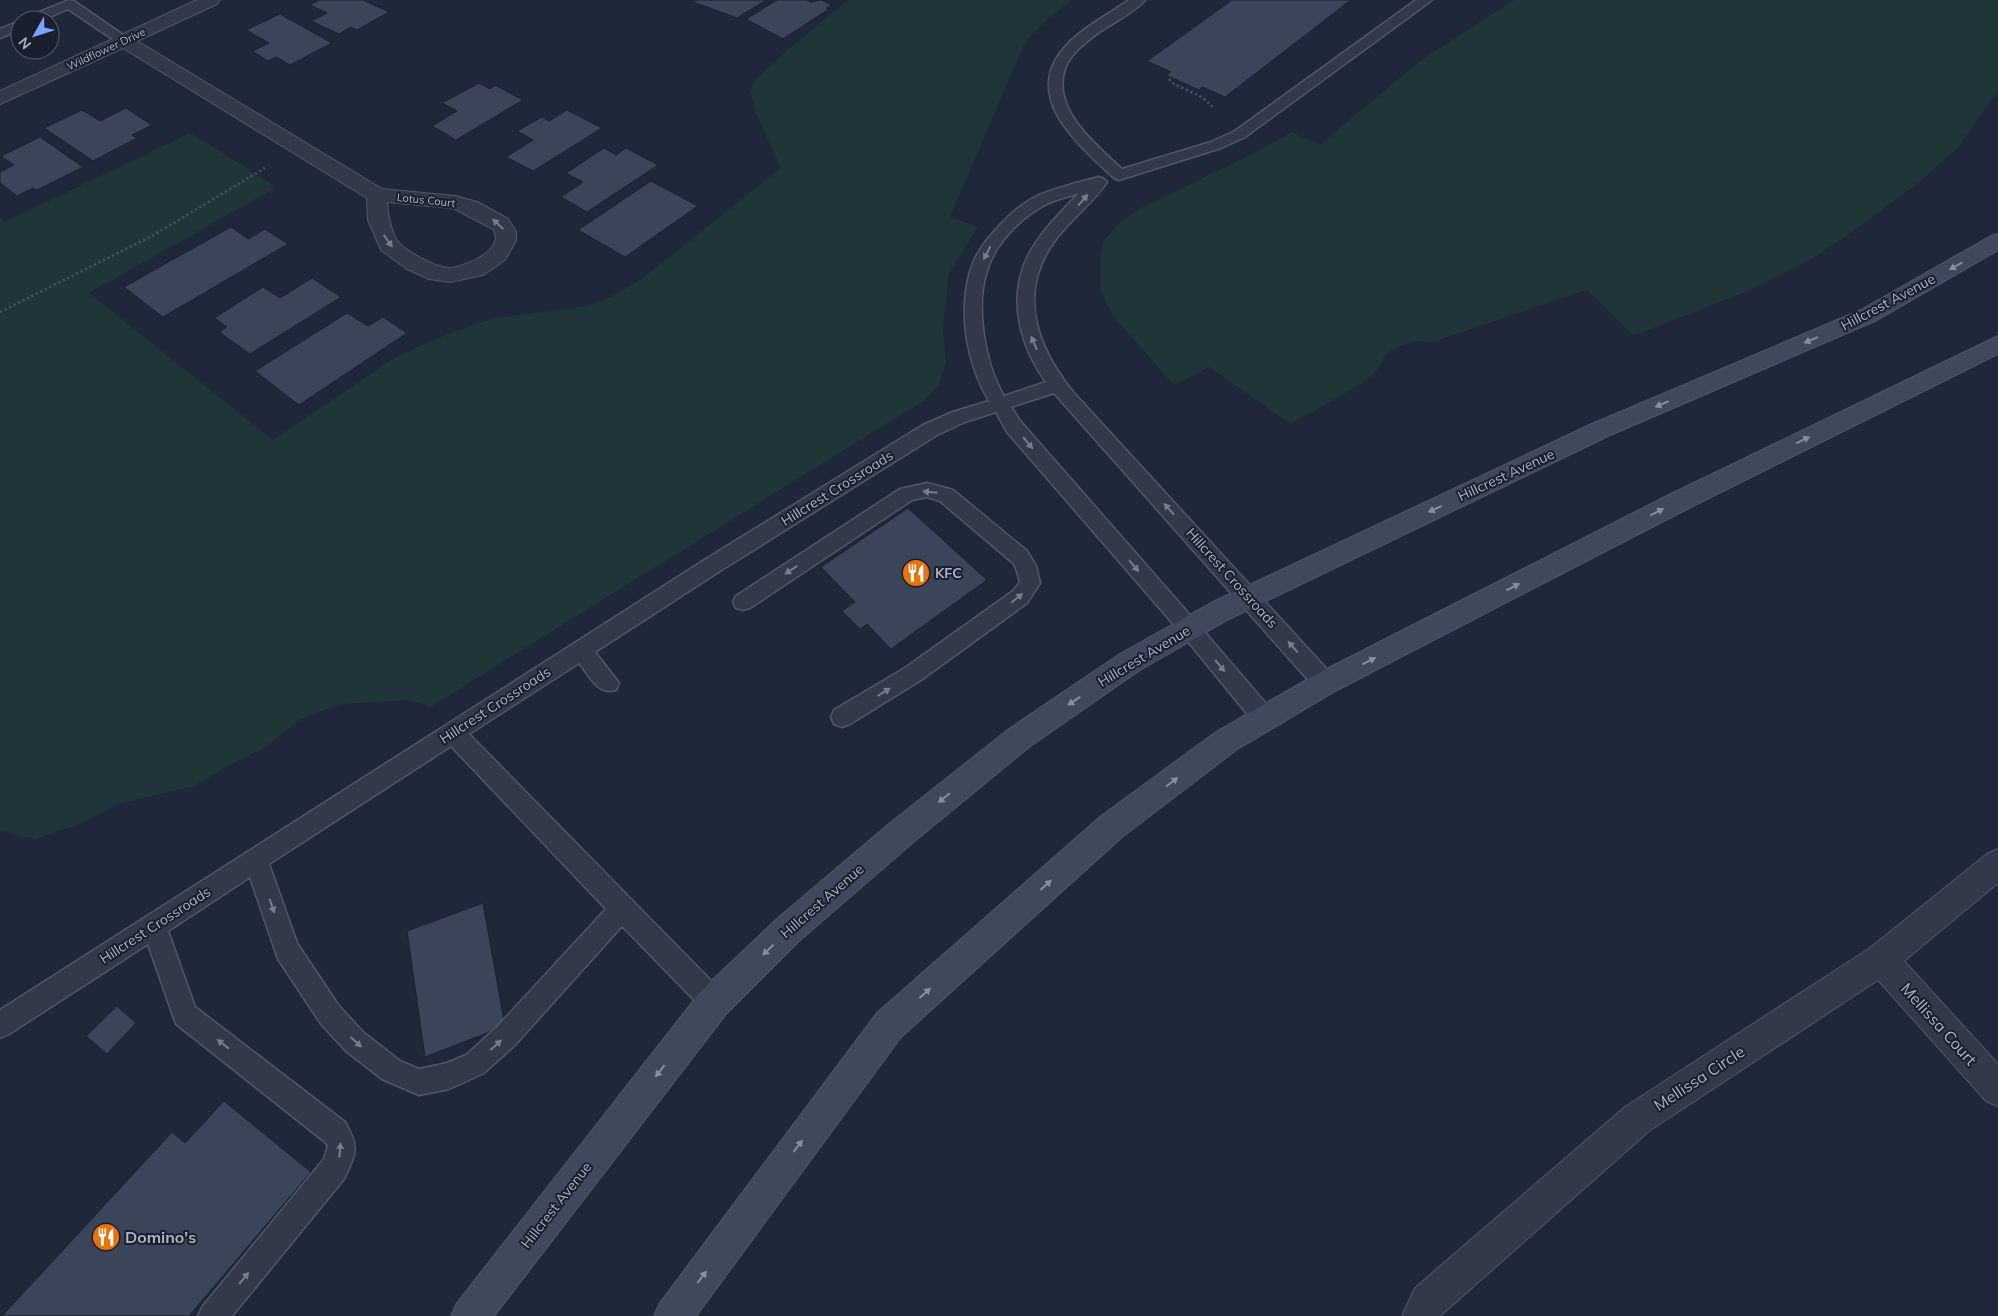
<svg xmlns="http://www.w3.org/2000/svg" width="1998" height="1316" viewBox="0 0 1998 1316" font-family="Mulish,sans-serif">
  <style>
    .green { fill: #203539 }
    .building { fill: #3a4559; stroke: #1a212f }
    .lines { fill: none; stroke-linecap: round; stroke-linejoin: round }
    .service-casing { stroke: #505767; stroke-width: 3 }
    .minor-casing { stroke: #505767; stroke-width: 2 }
    .secondary-casing { stroke: #505767; stroke-width: 2 }
    .path { stroke: #3e5257; stroke-width: 2.5; stroke-dasharray: 2.5 2.5; stroke-linecap: butt }
    .service { fill: #323a49; fill-rule: evenodd }
    .minor { fill: #323a49; fill-rule: evenodd }
    .secondary { fill: #40495c; fill-rule: evenodd }
    .oneway { fill: #757d8e }
    .oneway2 { fill: #868fa1 }
    .labels { text-anchor: middle; dominant-baseline: central; stroke-width: 4; stroke-linejoin: round; paint-order: stroke }
    .far-street-label { font-size: 11px; fill: #acb4c6; stroke: #181f2d }
    .street-label { font-size: 14px; fill: #acb4c6; stroke: #181f2d }
    .poi-label { font-size: 14px; font-weight: bold; fill: #acb4c6; stroke: #181f2d; text-anchor: start }
    .near-street-label { font-size: 16px; fill: #acb4c6; stroke: #181f2d }
    .near-poi-label { font-size: 16px; font-weight: bold; fill: #acb4c6; stroke: #181f2d; text-anchor: start }
  </style>
  <rect width="100%" height="100%" fill="#1e2838"/>
  <g class="green">
    <polygon points="848,0 1073,0 1051,16 1025,42 950,217 978,227 949,273 943,327 946,363 938,386 923,401 430,707 409,700 340,704 299,720 266,747 233,763 194,786 118,804 75,826 35,839 0,831 0,218 5,222 190,133 277,187 89,293 273,440 399,355 458,330 496,318 589,306 617,294 639,281 781,168 756,113 751,92 754,81 789,49"/>
    <polygon points="1514,0 1998,0 1998,91 1958,147 1921,181 1852,232 1810,260 1748,291 1633,336 1587,290 1433,342 1414,341 1400,346 1386,354 1377,371 1361,384 1291,424 1209,367 1174,385 1113,316 1101,290 1100,260 1103,241 1121,222 1139,209 1246,157 1292,132 1320,145 1420,61"/>
  </g>
  <g class="building">
    <polygon points="319,0 363,0 389,12 357,30 351,27 339,34 311,21 327,13 310,5"/>
    <polygon points="696,0 766,0 737,18 693,2"/>
    <polygon points="777,0 807,0 811,2 821,0 832,5 826,8 829,9 783,39 746,19"/>
    <polygon points="1232,0 1351,0 1225,97 1202,87 1199,90 1166,75 1171,72 1147,61"/>
    <polygon points="280,14 332,43 290,65 276,57 268,61 252,51 269,43 246,30"/>
    <polygon points="479,83 490,89 495,85 523,100 456,140 432,126 457,111 442,103"/>
    <polygon points="126,108 152,125 132,135 137,138 93,161 44,128 82,110 100,121"/>
    <polygon points="567,110 602,128 533,171 506,157 533,140 517,131 542,117 549,121"/>
    <polygon points="40,137 83,167 37,190 33,188 17,196 0,183 0,172 14,165 1,156"/>
    <polygon points="604,148 616,155 626,148 658,165 587,212 561,197 583,182 566,173"/>
    <polygon points="651,181 698,206 625,257 578,230"/>
    <polygon points="231,227 248,239 265,229 288,244 163,317 124,287"/>
    <polygon points="312,278 341,297 250,354 219,332 227,327 214,318 263,287 280,298"/>
    <polygon points="347,313 368,326 383,317 407,333 299,405 255,371"/>
    <polygon points="908,508 987,580 891,649 867,624 860,629 842,611 855,602 821,567"/>
    <polygon points="483,903 505,1026 425,1057 407,931"/>
    <polygon points="117,1006 136,1023 107,1054 86,1036"/>
    <polygon points="224,1101 311,1172 189,1316 2,1316 172,1132 185,1143"/>
  </g>
  <g class="lines">
    <defs>
      <g id="service">
        <polygon points="69,0 74,1 132,41 125,45 120,44 68,9 43,20 25,20 27,17"/>
        <path d="M1129,0h16c-10,12 -34,24 -47,33 -12,9 -28,21 -33,36 -14,40 31,76 57,100l89,-27 24,-11 181,-131h16l-187,137 -24,11 -102,32 -5,-2c-35,-33 -93,-80 -50,-130 17,-20 44,-33 65,-48z"/>
        <polygon points="20,21 20,30 0,38 0,29"/>
        <path d="M1099,177l5,2 3,3c-14,21 -36,37 -51,57 -40,53 -19,108 17,153l260,284 3,7 -3,7 -8,2 -8,-2 -263,-297 -43,14 10,15 175,200 77,90 3,7 -3,7 -8,3 -8,-3 -75,-92 -175,-202 -11,-20 -31,10 -28,13 -217,136 -125,81 24,31 -3,7c-18,6 -27,-15 -37,-27l-110,71 254,259 4,9 -4,9 -9,4 -9,-4 -83,-85 -107,119 -31,28 -35,16 -30,6 -37,-16 -36,-28 -25,-27 -43,-65 -28,-82 -82,54 27,76 150,115c15,26 11,31 -1,57l-112,137h-34l5,-10 121,-147 4,-13 -3,-4 -149,-118 -28,-80 -139,90 -9,4v-28l706,-451 217,-134 30,-13 36,-11c-22,-37 -31,-87 -19,-129 5,-19 18,-35 31,-48 10,-11 22,-21 36,-28 19,-8 42,-14 62,-19zM1079,193c-18,19 -39,39 -51,63 -21,42 -8,90 18,126l-42,14c-19,-32 -29,-90 -17,-125 8,-28 34,-54 60,-67 9,-5 22,-7 32,-11zM451,746l155,163 -109,118 -31,28 -19,8 -28,6 -19,-8 -36,-28 -25,-27 -42,-63 -28,-79z"/>
        <polygon points="927,483 953,490 1027,551 1036,566 1040,583 1027,603 921,680 850,724 842,727 834,724 831,717 834,710 905,668 1013,591 1020,582 1016,568 1013,563 940,501 927,497 912,500 750,608 743,610 736,608 733,602 736,596 900,489"/>
      </g>
      <g id="minor">
        <path d="M197,0h23l-3,4 -80,37 245,148 74,7 21,6 31,17 8,13v8l-11,20 -22,15 -33,7 -21,-3 -22,-10 -26,-19 -13,-30 -1,-22 -244,-150 -123,56v-13zM387,202l66,6 40,21c14,21 -28,38 -44,39 -13,0 -47,-18 -53,-29 -6,-12 -8,-23 -9,-37z"/>
        <polygon points="1998,849 1998,883 1904,961 1998,1064 1998,1106 1986,1101 1878,980 1649,1131 1440,1316 1402,1316 1415,1288 1625,1107 1870,948 1987,854"/>
      </g>
      <g id="secondary">
        <polygon points="1998,234 1998,250 1877,320 1608,436 1229,619 1140,670 1029,747 911,844 799,941 726,1014 494,1316 451,1316 457,1303 702,990 777,919 889,824 1009,729 1120,654 1211,603 1592,424 1861,310 1991,236"/>
        <polygon points="1998,336 1998,354 1683,511 1335,691 1236,750 1122,837 901,1037 696,1316 654,1316 660,1303 877,1013 1100,817 1216,732 1315,675 1665,497"/>
      </g>
    </defs>
    <use href="#service" class="service-casing"/>
    <use href="#minor" class="minor-casing"/>
    <use href="#secondary" class="secondary-casing"/>
    <g class="path">
      <polyline points="1169,79 1174,84 1202,97 1213,107"/>
      <polyline points="0,312 152,236 265,168"/>
    </g>
    <use href="#service" class="service"/>
    <use href="#minor" class="minor"/>
    <use href="#secondary" class="secondary"/>
  </g>
  <defs><path id="oneway-solid" d="M-6-.8H1V-3.2L6.5 0L1 3.2V.8H-6Z" transform="scale(1.25)"/></defs>
  <g class="oneway">
    <use href="#oneway-solid" transform="translate(1083 200) rotate(-49)"/>
    <use href="#oneway-solid" transform="translate(498 224) rotate(-137)"/>
    <use href="#oneway-solid" transform="translate(388 241) rotate(55)"/>
    <use href="#oneway-solid" transform="translate(987 253) rotate(117)"/>
    <use href="#oneway-solid" transform="translate(1034 343) rotate(-113)"/>
    <use href="#oneway-solid" transform="translate(1028 443) rotate(50)"/>
    <use href="#oneway-solid" transform="translate(930 492) rotate(-175)"/>
    <use href="#oneway-solid" transform="translate(1169 509) rotate(-132)"/>
    <use href="#oneway-solid" transform="translate(1134 566) rotate(49)"/>
    <use href="#oneway-solid" transform="translate(791 570) rotate(147)"/>
    <use href="#oneway-solid" transform="translate(1017 598) rotate(-39)"/>
    <use href="#oneway-solid" transform="translate(1293 647) rotate(-131)"/>
    <use href="#oneway-solid" transform="translate(1220 666) rotate(50)"/>
    <use href="#oneway-solid" transform="translate(884 692) rotate(-32)"/>
    <use href="#oneway-solid" transform="translate(272 906) rotate(71)"/>
    <use href="#oneway-solid" transform="translate(356 1042) rotate(42)"/>
    <use href="#oneway-solid" transform="translate(223 1044) rotate(-142)"/>
    <use href="#oneway-solid" transform="translate(496 1045) rotate(-42)"/>
    <use href="#oneway-solid" transform="translate(340 1150) rotate(-85)"/>
    <use href="#oneway-solid" transform="translate(244 1278) rotate(-50)"/>
  </g>
  <g class="oneway2">
    <use href="#oneway-solid" transform="translate(1956 266) rotate(150)"/>
    <use href="#oneway-solid" transform="translate(1811 340) rotate(157)"/>
    <use href="#oneway-solid" transform="translate(1662 404) rotate(157)"/>
    <use href="#oneway-solid" transform="translate(1803 440) rotate(-26)"/>
    <use href="#oneway-solid" transform="translate(1435 509) rotate(155)"/>
    <use href="#oneway-solid" transform="translate(1657 512) rotate(-27)"/>
    <use href="#oneway-solid" transform="translate(1513 587) rotate(-27)"/>
    <use href="#oneway-solid" transform="translate(1369 661) rotate(-27)"/>
    <use href="#oneway-solid" transform="translate(1074 701) rotate(146)"/>
    <use href="#oneway-solid" transform="translate(1172 782) rotate(-37)"/>
    <use href="#oneway-solid" transform="translate(944 798) rotate(141)"/>
    <use href="#oneway-solid" transform="translate(1046 885) rotate(-42)"/>
    <use href="#oneway-solid" transform="translate(768 950) rotate(136)"/>
    <use href="#oneway-solid" transform="translate(925 993) rotate(-42)"/>
    <use href="#oneway-solid" transform="translate(660 1071) rotate(128)"/>
    <use href="#oneway-solid" transform="translate(798 1146) rotate(-53)"/>
    <use href="#oneway-solid" transform="translate(702 1277) rotate(-53)"/>
  </g>
  <defs>
    <symbol id="restaurant-disc" viewBox="-11 -11 22 22"><circle r="9.5" fill="#e8710a" stroke="#181f2d"/><path d="M-5-6h1v4h1v-4h1v4h1v-4h1v5L-1.5 .5V6h-2V.5L-5-1ZM5-6V6H3V1.5H1.5Q1.5-4 5-6Z" fill="#fff"/></symbol>
  </defs>
  <g fill-rule="evenodd">
    <use href="#restaurant-disc" x="900" y="557" width="32" height="32"/>
    <use href="#restaurant-disc" x="90" y="1221" width="32" height="32"/>
  </g>
  <g class="labels">
    <g class="far-street-label">
      <text transform="translate(106 49) rotate(-25)">Wildflower Drive</text>
      <text transform="translate(426 200) rotate(6)">Lotus Court</text>
    </g>
    <g class="street-label">
      <text transform="translate(1888 302) rotate(-28)">Hillcrest Avenue</text>
      <text transform="translate(1506 475) rotate(-25)">Hillcrest Avenue</text>
      <text transform="translate(837 488) rotate(-32)">Hillcrest Crossroads</text>
      <text transform="translate(1232 578) rotate(48)">Hillcrest Crossroads</text>
      <text transform="translate(1144 656) rotate(-31)">Hillcrest Avenue</text>
      <text transform="translate(495 705) rotate(-33)">Hillcrest Crossroads</text>
      <text transform="translate(822 901) rotate(-41)">Hillcrest Avenue</text>
      <text transform="translate(155 925) rotate(-33)">Hillcrest Crossroads</text>
      <text transform="translate(556 1205) rotate(-52)">Hillcrest Avenue</text>
    </g>
    <g class="poi-label">
      <text x="935" y="573">KFC</text>
    </g>
    <g class="near-street-label">
      <text transform="translate(1939 1024) rotate(48)">Mellissa Court</text>
      <text transform="translate(1699 1078) rotate(-33)">Mellissa Circle</text>
    </g>
    <g class="near-poi-label">
      <text x="125" y="1237">Domino's</text>
    </g>
  </g>
  <g transform="translate(35 35) rotate(231)"><circle r="24" fill="#181f2d" stroke="#535b6a"/>
  <path d="M0-4L9 19L0 12L-9 19Z" fill="#78a4ff"/>
  <text y="-8" font-size="14" font-weight="bold" text-anchor="middle" fill="#acb4c6">N</text>
  </g>
</svg>
